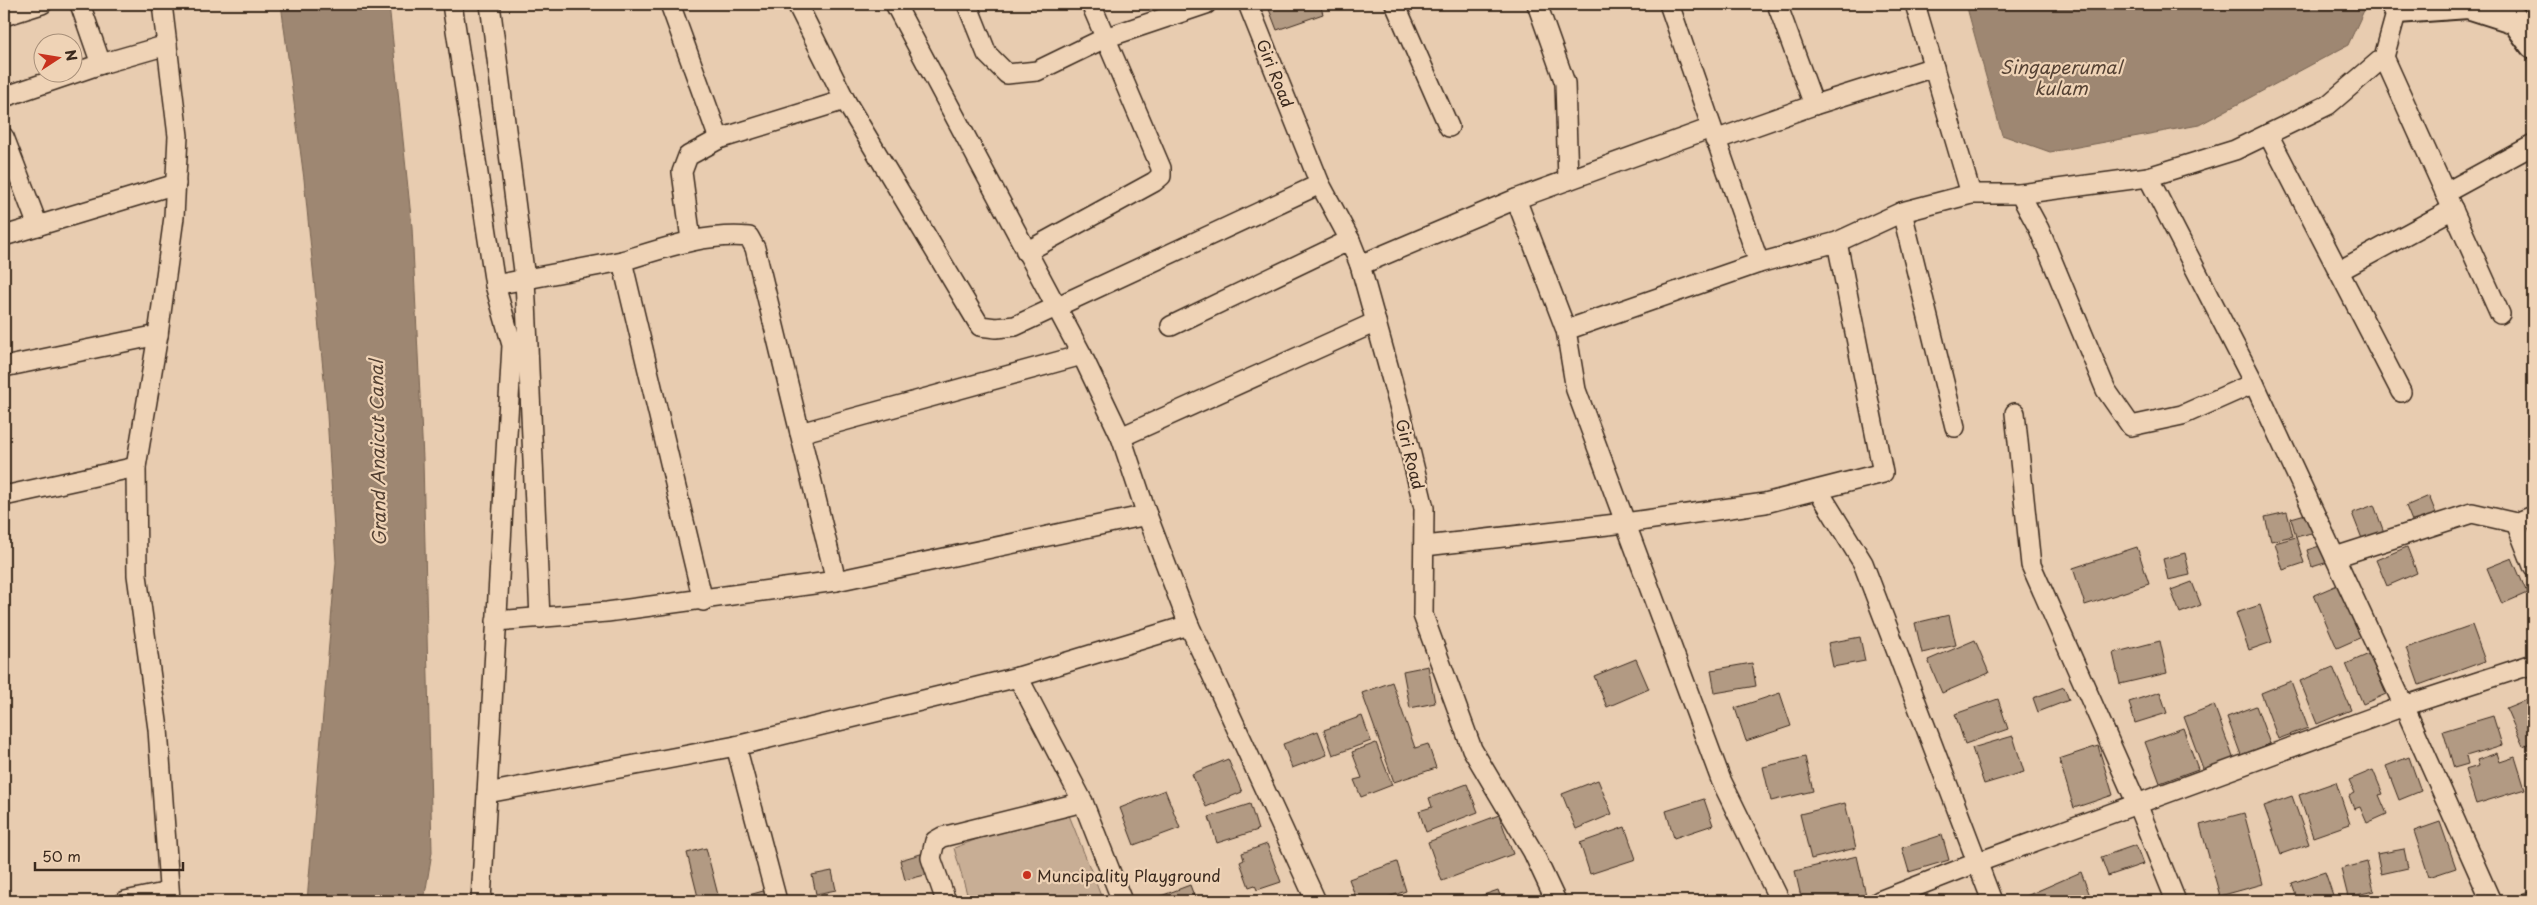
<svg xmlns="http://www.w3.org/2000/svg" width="2537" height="905" viewBox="0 0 2537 905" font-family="'Playpen Sans',sans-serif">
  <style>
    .green { fill: #c8ae95; stroke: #826c5a }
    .water { fill: #9e8772; stroke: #766250 }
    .building { fill: #b29a83; stroke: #3b2a1e }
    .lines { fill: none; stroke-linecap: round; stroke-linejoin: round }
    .street-casing { stroke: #3b2a1e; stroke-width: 22 }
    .secondary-casing { stroke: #3b2a1e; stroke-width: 30 }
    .street { stroke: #efd3b6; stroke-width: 19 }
    .secondary { stroke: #efd3b6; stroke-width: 26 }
    .poi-dot { fill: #c8321e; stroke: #efd3b6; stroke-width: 2 }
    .labels { text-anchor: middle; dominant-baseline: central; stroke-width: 4.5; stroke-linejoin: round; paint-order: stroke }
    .street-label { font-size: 16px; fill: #3b2a1e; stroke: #efd3b6 }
    .poi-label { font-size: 16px; fill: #3b2a1e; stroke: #efd3b6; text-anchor: start }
    .water-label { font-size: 18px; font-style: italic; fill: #544133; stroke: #efd3b6 }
  </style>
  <rect width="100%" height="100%" fill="#e8ccb0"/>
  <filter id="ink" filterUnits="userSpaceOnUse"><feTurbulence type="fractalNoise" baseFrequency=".02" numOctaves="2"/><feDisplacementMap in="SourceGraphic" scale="10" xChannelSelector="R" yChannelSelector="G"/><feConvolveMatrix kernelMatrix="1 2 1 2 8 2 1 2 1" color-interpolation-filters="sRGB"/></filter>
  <g filter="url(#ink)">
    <polygon class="green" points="1065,805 1103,901 969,901 954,848"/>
    <g class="water">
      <polygon points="281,4 389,4 412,227 423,459 432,852 424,901 307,901 336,562 326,399 304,179"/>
      <polygon points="1966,4 2367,4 2348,45 2199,125 2050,152 2002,135"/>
    </g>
    <g class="building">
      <polygon points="1267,4 1320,4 1323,14 1277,30"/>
      <polygon points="2429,496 2439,521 2416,531 2406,506"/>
      <polygon points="2374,505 2389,546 2368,554 2352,513"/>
      <polygon points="2287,512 2293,536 2271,541 2265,517"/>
      <polygon points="2309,513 2315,532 2296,537 2291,518"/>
      <polygon points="2296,537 2304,563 2283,570 2275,543"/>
      <polygon points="2323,545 2328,562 2312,567 2307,550"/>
      <polygon points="2137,547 2149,584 2085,605 2073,568"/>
      <polygon points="2407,547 2417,573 2387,586 2376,560"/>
      <polygon points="2185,553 2190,575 2168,580 2163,559"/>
      <polygon points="2512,558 2527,593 2502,604 2487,568"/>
      <polygon points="2192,582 2201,605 2180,613 2171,590"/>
      <polygon points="2342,583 2364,636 2337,648 2314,595"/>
      <polygon points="2260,605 2272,642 2249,650 2236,613"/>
      <polygon points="1949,615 1956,645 1922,653 1915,623"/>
      <polygon points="2472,625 2485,661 2419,685 2406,648"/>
      <polygon points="1860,637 1865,661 1833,667 1828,643"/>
      <polygon points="1975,640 1989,673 1942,693 1928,660"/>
      <polygon points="2160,641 2167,673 2120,684 2113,653"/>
      <polygon points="2369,654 2386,694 2363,704 2346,664"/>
      <polygon points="1636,659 1649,689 1607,707 1594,676"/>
      <polygon points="1752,663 1756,686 1715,693 1711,670"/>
      <polygon points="1428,666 1435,703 1410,708 1403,671"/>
      <polygon points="2333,667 2351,710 2317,724 2300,681"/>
      <polygon points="2291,681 2308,728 2278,739 2261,693"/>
      <polygon points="1392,682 1415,748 1428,744 1436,768 1394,782 1362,693"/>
      <polygon points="2064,687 2069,700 2038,712 2033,698"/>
      <polygon points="2160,692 2167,713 2135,723 2129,702"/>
      <polygon points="1780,693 1791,726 1746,741 1735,708"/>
      <polygon points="2533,697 2533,742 2523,746 2506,708"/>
      <polygon points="1998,699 2008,729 1965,744 1955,714"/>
      <polygon points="2214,705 2234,760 2204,771 2184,717"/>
      <polygon points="2256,706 2270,744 2241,755 2227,717"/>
      <polygon points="1362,716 1371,741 1333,755 1324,730"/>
      <polygon points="2493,716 2502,745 2466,756 2468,764 2454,768 2443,731"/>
      <polygon points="2183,728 2198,769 2160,783 2145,742"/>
      <polygon points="1318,731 1327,755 1292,768 1283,744"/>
      <polygon points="2013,736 2024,772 1984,784 1972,748"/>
      <polygon points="1376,743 1392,785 1361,797 1354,780 1362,778 1352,752"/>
      <polygon points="2098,746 2113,795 2074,808 2059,759"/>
      <polygon points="2497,753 2500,762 2515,757 2525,789 2476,804 2465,770 2479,766 2477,760"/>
      <polygon points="1805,757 1813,791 1771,801 1763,767"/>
      <polygon points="2409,757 2421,791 2399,800 2386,766"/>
      <polygon points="1228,759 1242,792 1206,807 1192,774"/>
      <polygon points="2373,770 2383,794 2379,795 2387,814 2367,823 2360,807 2354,809 2349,796 2355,793 2349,780"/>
      <polygon points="1598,780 1612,814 1576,829 1562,794"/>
      <polygon points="2336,782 2350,824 2313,837 2299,795"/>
      <polygon points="1467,784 1478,812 1426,832 1419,811 1432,807 1429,798"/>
      <polygon points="1165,790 1180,828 1134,845 1120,808"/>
      <polygon points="2292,796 2309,844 2281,854 2264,806"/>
      <polygon points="1704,799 1713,825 1674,838 1666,811"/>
      <polygon points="1845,803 1856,848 1811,859 1800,814"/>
      <polygon points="1250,804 1258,830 1217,843 1209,817"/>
      <polygon points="2244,813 2263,884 2220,896 2200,825"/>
      <polygon points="1499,815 1513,854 1442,881 1428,842"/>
      <polygon points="2440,822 2456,868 2429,877 2414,831"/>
      <polygon points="1625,827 1636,859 1590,874 1580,843"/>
      <polygon points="1942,835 1949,860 1909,872 1902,848"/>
      <polygon points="1267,844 1281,882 1257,890 1255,885 1249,887 1240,862 1244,860 1242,853"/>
      <polygon points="2136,845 2143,864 2108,876 2101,857"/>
      <polygon points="706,848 718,895 699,901 687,853"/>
      <polygon points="2404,849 2408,868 2381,874 2377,854"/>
      <polygon points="924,853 929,874 905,880 900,860"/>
      <polygon points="1857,856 1867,900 1802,901 1795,871"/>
      <polygon points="1397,862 1406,891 1376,901 1357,901 1349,879"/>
      <polygon points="2367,862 2374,891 2348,897 2341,869"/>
      <polygon points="832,871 836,890 816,894 812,875"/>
      <polygon points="2081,872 2092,901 2025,901 2024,897"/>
      <polygon points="2325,872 2335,901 2298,901 2292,883"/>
      <polygon points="1190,885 1196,901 1154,901 1153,899"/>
      <polygon points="767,890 770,901 727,901"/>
      <polygon points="1498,890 1502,901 1473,901 1472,899"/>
      <polygon points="2533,890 2533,901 2519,901 2517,897"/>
    </g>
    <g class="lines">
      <defs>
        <g id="street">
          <polyline points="80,4 101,64"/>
          <polyline points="162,4 178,136 174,217 158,335 136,467 137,575 158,729 170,901"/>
          <polyline points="452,4 495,285 512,345 481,901"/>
          <polyline points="490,4 525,279 540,618"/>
          <polyline points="670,4 719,139"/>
          <polyline points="797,4 845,100 980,326 996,328 1015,326 1320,184"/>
          <polyline points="895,4 1082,355 1121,437 1147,515 1189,625 1316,901"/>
          <polyline points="967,4 987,54 1007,74 1037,71 1105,38 1206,4"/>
          <polyline points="1248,4 1320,184 1350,240 1360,265 1400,409 1424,508 1423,615 1472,749 1533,852 1556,901"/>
          <polyline points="1395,4 1449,127"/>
          <polyline points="1537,4 1565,83 1568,180"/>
          <polyline points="1669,4 1759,263"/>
          <polyline points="1777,4 1814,105 1934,67"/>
          <polyline points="1915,4 1971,194"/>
          <polyline points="2397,10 2384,57 2328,105 2235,150 2148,177 2254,383 2404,706 2533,664"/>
          <polyline points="4,16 42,4"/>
          <polyline points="2384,57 2500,314"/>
          <polyline points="4,97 101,64 167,45"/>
          <polyline points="2268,134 2401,392"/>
          <polyline points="4,137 38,226"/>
          <polyline points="1715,140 1814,105"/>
          <polyline points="2445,193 2533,145"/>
          <polyline points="2020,194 2148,177"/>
          <polyline points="1516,199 1711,128"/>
          <polyline points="1902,212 1955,427"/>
          <polyline points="4,236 176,184"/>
          <polyline points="691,240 682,172 688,156 719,139 845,100"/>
          <polyline points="1026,252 1154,182 1161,176 1161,168 1091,4"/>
          <polyline points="1360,265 1516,199 1566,330"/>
          <polyline points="2339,271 2453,209"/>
          <polyline points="495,285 622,261"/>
          <polyline points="1171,326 1350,240"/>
          <polyline points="4,367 158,335"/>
          <polyline points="2015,413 2031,565 2137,804 2176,901"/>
          <polyline points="800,433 1082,355"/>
          <polyline points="1121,437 1376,322"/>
          <polyline points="1818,490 1863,563 1992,901"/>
          <polyline points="4,496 136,467"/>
          <polyline points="2516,523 2533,566"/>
          <polyline points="1425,546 1625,523 1765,503 1883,473 1837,242"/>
          <polyline points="2335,557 2472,513 2516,523 2533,516"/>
          <path d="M703,601l-81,-340c42,-13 83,-28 127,-24l6,11 81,333"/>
          <polyline points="496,621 607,612 836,581 1147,515"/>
          <polyline points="1018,677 1083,802 1122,901"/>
          <polyline points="487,793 736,746"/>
          <polyline points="125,901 169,892"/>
          <polyline points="777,901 736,746 1018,677 1189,625"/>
          <polyline points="946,901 931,858 935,841 942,837 1083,802"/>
          <polyline points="1780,901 1721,780 1576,390 1566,330 1759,263 1837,242 1902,212 1971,194 2020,194 2039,229 2106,390 2131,426 2182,415 2254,383"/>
          <polyline points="1879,901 1976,863 2404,706 2491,901"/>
        </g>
        <polyline id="secondary" points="2394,4 2397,10 2468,5 2515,20 2533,45"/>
      </defs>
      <use href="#street" class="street-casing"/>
      <use href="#secondary" class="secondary-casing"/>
      <use href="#street" class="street"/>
      <use href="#secondary" class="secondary"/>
    </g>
  </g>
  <circle class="poi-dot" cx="1027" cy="875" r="5"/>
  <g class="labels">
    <g class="street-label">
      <text transform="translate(1276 73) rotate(68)">Giri Road</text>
      <text transform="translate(1411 454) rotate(76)">Giri Road</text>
    </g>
    <g class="poi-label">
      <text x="1037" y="875">Muncipality Playground</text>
    </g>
    <g class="water-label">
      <text x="2061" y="66">Singaperumal<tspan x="2061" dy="21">kulam</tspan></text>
      <text transform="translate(377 453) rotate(-91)">Grand Anaicut Canal</text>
    </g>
  </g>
  <rect width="2537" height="905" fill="none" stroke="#efd3b6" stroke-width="20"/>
  <rect x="10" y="10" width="2517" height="885" fill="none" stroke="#3b2a1e" stroke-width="2" filter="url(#ink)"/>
  <g transform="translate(58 58) rotate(78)"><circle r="24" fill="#efd3b6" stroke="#a78f79"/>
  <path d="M0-4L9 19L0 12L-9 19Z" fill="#c8321e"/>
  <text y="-8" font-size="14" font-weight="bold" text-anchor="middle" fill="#3b2a1e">N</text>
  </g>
  <path d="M35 862v8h148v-8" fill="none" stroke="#3b2a1e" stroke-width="2.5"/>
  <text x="42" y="862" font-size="15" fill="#3b2a1e" stroke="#efd3b6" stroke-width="4" paint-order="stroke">50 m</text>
</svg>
